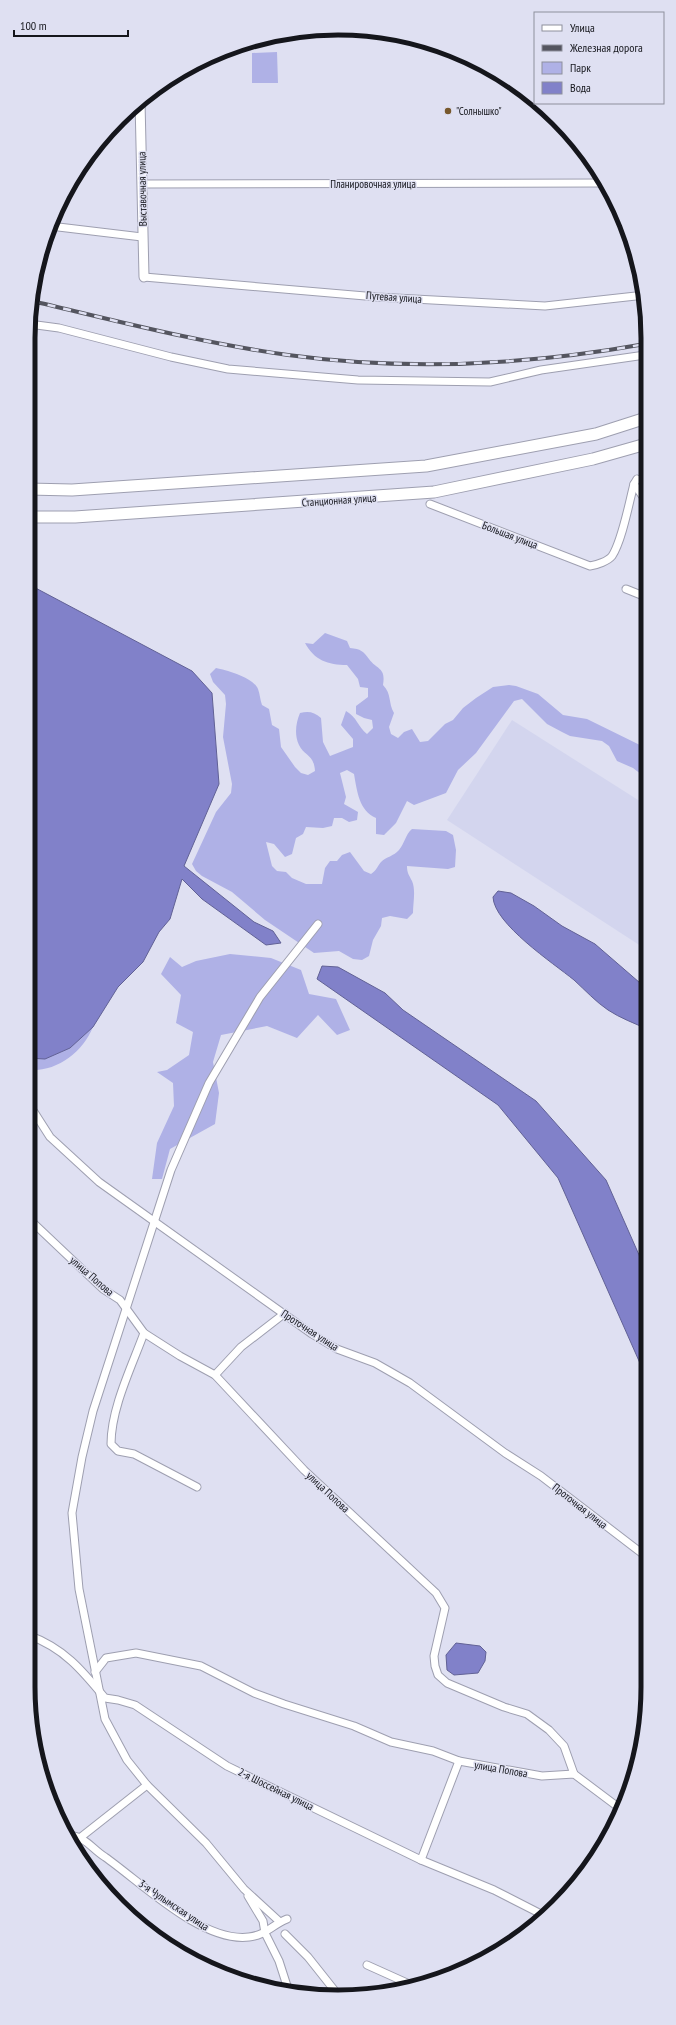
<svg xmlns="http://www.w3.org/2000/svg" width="676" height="2025" viewBox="0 0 676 2025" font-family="'PT Sans Narrow',sans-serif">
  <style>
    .built { fill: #d3d5ee }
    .green { fill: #afb1e6 }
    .water { fill: #8181c9; stroke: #616195 }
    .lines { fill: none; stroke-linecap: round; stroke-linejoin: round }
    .minor-casing { stroke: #9e9fb0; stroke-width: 9 }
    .tertiary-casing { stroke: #9e9fb0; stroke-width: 11 }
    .primary-casing { stroke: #9e9fb0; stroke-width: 13 }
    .minor { stroke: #fff; stroke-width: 7 }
    .tertiary { stroke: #fff; stroke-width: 9 }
    .primary { stroke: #fff; stroke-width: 11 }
    .rail-casing { stroke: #54555f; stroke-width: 4 }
    .rail { stroke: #dfe0f2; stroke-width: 2.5; stroke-dasharray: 8; stroke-linecap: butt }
    .poi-dot { fill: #77582d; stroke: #dfe0f2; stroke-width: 1.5 }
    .labels { text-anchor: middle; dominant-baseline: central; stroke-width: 3; stroke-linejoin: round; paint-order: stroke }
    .poi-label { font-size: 11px; fill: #15161c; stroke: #dfe0f2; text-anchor: start }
    .street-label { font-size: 11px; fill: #15161c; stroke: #dfe0f2 }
    .rim { fill: none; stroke: #15161c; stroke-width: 5 }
  </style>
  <rect width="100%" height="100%" fill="#dfe0f2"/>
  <polygon class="built" points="512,720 646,805 647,950 447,820"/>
  <g class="green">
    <polygon points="277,52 278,83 252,83 252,53"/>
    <path d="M325,633l22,8 3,7c11,1 13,3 19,11 8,11 17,8 14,26 9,9 5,18 11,28l-5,14 2,7 7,4 6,-6 8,-3 8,13 8,-1 17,-17 8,-4 10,-12 13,-10 17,-11 16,-2 7,1 22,8 25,21 24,4 59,29v30l-13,-10 -16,-7 -8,-15 -7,-5 -32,-5 -8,-4 -15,-8 -25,-25 -8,2 -38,52 -18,17 -12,23 -32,12 -7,-4 -11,22 -12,12 -8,-1v-16c-17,-7 -19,-27 -22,-44l-7,-4 -7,3 6,24 -2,7 14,8 -1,8 -8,2 -7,-4h-8l-2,8 -9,2 -17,-1 -3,7 -7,4 -4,16 -7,3 -11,-13 -8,-2 6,24 5,5 9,1 6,6 14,6h16l3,-16 5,-7h7l5,-6 8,-3 14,19 7,3c5,-3 6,-7 10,-12 5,-5 13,-6 18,-12 6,-7 6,-15 13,-21l34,2 7,4 3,15 -1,17 -7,2 -41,-3c0,7 2,9 5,15 4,9 1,22 1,32l-6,6 -17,-3 -8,2 -1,8 -8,14 -4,16 -7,4 -9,-1 -14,-8 -25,2 -49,-33 -33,-28 -30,-16 -6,-5 -4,-7 24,-52 15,-19 1,-9 -9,-47 3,-33 -1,-9 -12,-13 -3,-8 6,-6c11,2 38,10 42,21 2,5 2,11 4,16l7,4 3,16 7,4 2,18 14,20 6,6 7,2 7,-4c-1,-17 -11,-15 -16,-26 -5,-10 -3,-23 1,-32 9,-2 14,-1 21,5l2,24 7,14 23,-9v-8l-12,-14 5,-14c11,6 12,16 21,23l6,-6 -1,-8 -8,-2 -8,-4v-8l12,-9v-9l-8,-1 -2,-8 -11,-14c-19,0 -33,-5 -42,-22l8,1z"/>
    <polygon points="230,954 271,958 301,970 309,994 336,999 350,1030 337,1035 318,1015 297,1038 267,1026 221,1035 213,1062 219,1093 215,1124 170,1149 162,1179 152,1179 157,1143 174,1106 173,1083 157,1072 167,1070 189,1055 193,1032 176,1023 181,995 161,974 170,957 182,967 196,961"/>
    <path d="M93,1027c-11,26 -36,45 -65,43v-12c31,1 43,-11 65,-31z"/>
  </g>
  <g class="water">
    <polygon points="28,584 192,671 212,693 219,784 184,866 254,922 273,931 281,943 266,945 202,899 182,879 170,919 159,932 143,962 118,987 93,1027 70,1048 45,1059 28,1058"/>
    <path d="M498,891l13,2 23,13 28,20 33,18 52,45v40c-13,-6 -27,-11 -39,-19 -12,-8 -23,-20 -34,-30 -21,-17 -80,-56 -81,-83z"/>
    <polygon points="322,966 338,967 385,993 403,1010 536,1101 606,1180 647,1273 647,1379 558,1178 498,1105 317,979"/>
    <polygon points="456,1643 480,1646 486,1652 485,1661 478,1673 454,1675 447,1670 446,1655"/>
  </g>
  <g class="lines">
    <defs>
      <g id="minor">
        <polyline points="142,184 603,183"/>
        <polyline points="50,226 142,237"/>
        <polyline points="144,277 377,297 545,306 645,295"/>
        <polyline points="29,324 59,328 171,357 228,369 358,380 490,382 541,370 645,355"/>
        <polyline points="634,484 646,501"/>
        <path d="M430,504l160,62c7,-1 18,-5 22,-10 10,-15 17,-53 22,-72l3,-5"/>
        <polyline points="626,589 646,597"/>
        <polyline points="28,1107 34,1112 50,1137 99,1182 312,1334 337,1349 375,1363 410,1383 505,1453 541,1476 648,1558"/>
        <polyline points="28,1218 103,1289 120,1300 144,1333 180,1356 215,1375 304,1470 436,1593 445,1608 434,1656 435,1666 438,1675 447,1683 504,1707 527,1714 549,1730 564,1746 574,1774"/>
        <path d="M144,1333c-12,33 -33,75 -33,111l7,7 16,3 63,33"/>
        <polyline points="215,1375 241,1347 285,1313"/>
        <path d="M28,1635c36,13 54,35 77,63l13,2 17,5 92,61 194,94 73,30 51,26"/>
        <polyline points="95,1672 106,1658 136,1653 201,1666 254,1693 284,1704 354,1726 391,1742 433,1751 459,1761 542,1776 574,1774 622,1810"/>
        <path d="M70,1835c17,3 21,13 35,22 37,26 97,86 144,80 17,-2 23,-12 38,-18"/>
        <polyline points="81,1837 147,1785"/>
        <polyline points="421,1860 459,1761"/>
        <polyline points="248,1896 263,1921 265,1933 279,1961 289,1992"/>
        <polyline points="280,1922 244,1889 206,1843 147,1785 127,1760 105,1719 79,1589 72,1513 82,1457 93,1411 171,1170 209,1083 260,997 318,924"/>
        <polyline points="285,1934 308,1957 339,1996"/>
        <polyline points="367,1965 416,1987"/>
      </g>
      <polyline id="tertiary" points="140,101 144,277"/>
      <g id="primary">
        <polyline points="28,489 72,490 426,466 596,434 646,418"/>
        <polyline points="28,517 75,517 434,492 593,459 646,444"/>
      </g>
    </defs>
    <use href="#minor" class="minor-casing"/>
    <use href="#tertiary" class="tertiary-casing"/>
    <use href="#primary" class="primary-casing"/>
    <use href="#minor" class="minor"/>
    <use href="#tertiary" class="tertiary"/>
    <use href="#primary" class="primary"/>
    <defs>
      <path id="rail" d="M32,301c85,20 169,42 256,54 118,16 240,10 357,-11"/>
    </defs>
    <use href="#rail" class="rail-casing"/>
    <use href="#rail" class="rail"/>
  </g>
  <circle class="poi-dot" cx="448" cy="111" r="4"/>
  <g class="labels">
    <g class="poi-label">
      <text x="456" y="111">"Солнышко"</text>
    </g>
    <g class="street-label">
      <text x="373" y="184">Планировочная улица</text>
      <text transform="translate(142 189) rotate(-91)">Выставочная улица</text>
      <text transform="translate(394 297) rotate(4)">Путевая улица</text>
      <text transform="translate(339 500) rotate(-4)">Станционная улица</text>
      <text transform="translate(510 535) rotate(21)">Большая улица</text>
      <text transform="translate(92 1276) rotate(41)">улица Попова</text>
      <text transform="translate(310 1330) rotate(33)">Проточная улица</text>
      <text transform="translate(328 1492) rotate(43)">улица Попова</text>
      <text transform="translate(580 1506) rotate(38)">Проточная улица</text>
      <text transform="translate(501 1769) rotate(10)">улица Попова</text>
      <text transform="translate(276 1789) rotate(26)">2-я Шоссейная улица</text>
      <text transform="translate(174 1905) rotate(34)">3-я Чулымская улица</text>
    </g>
  </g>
  <path d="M0 0H676V2025H0ZM338 35H338A303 303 0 0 1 641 338V1687A303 303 0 0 1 338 1990H338A303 303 0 0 1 35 1687V338A303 303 0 0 1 338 35Z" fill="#dfe0f2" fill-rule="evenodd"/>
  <path class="rim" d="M338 35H338A303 303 0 0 1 641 338V1687A303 303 0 0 1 338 1990H338A303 303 0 0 1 35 1687V338A303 303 0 0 1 338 35Z"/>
  <rect x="534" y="12" width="130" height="92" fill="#dfe0f2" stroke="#8e8f9c"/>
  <rect x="542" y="25" width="20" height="6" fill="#ffffff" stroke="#8e8f9c"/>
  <text x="570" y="32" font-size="12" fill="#15161c">Улица</text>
  <rect x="542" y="45" width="20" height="6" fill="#54555f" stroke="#8e8f9c"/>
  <text x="570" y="52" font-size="12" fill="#15161c">Железная дорога</text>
  <rect x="542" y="62" width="20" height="12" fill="#afb1e6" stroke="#8e8f9c"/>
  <text x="570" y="72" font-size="12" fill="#15161c">Парк</text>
  <rect x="542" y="82" width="20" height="12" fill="#8181c9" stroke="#8e8f9c"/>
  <text x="570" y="92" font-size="12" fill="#15161c">Вода</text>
  <path d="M14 30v6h114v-6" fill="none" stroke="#15161c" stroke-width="2"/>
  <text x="20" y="30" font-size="12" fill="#15161c" stroke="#dfe0f2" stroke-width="3" paint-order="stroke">100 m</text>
</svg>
